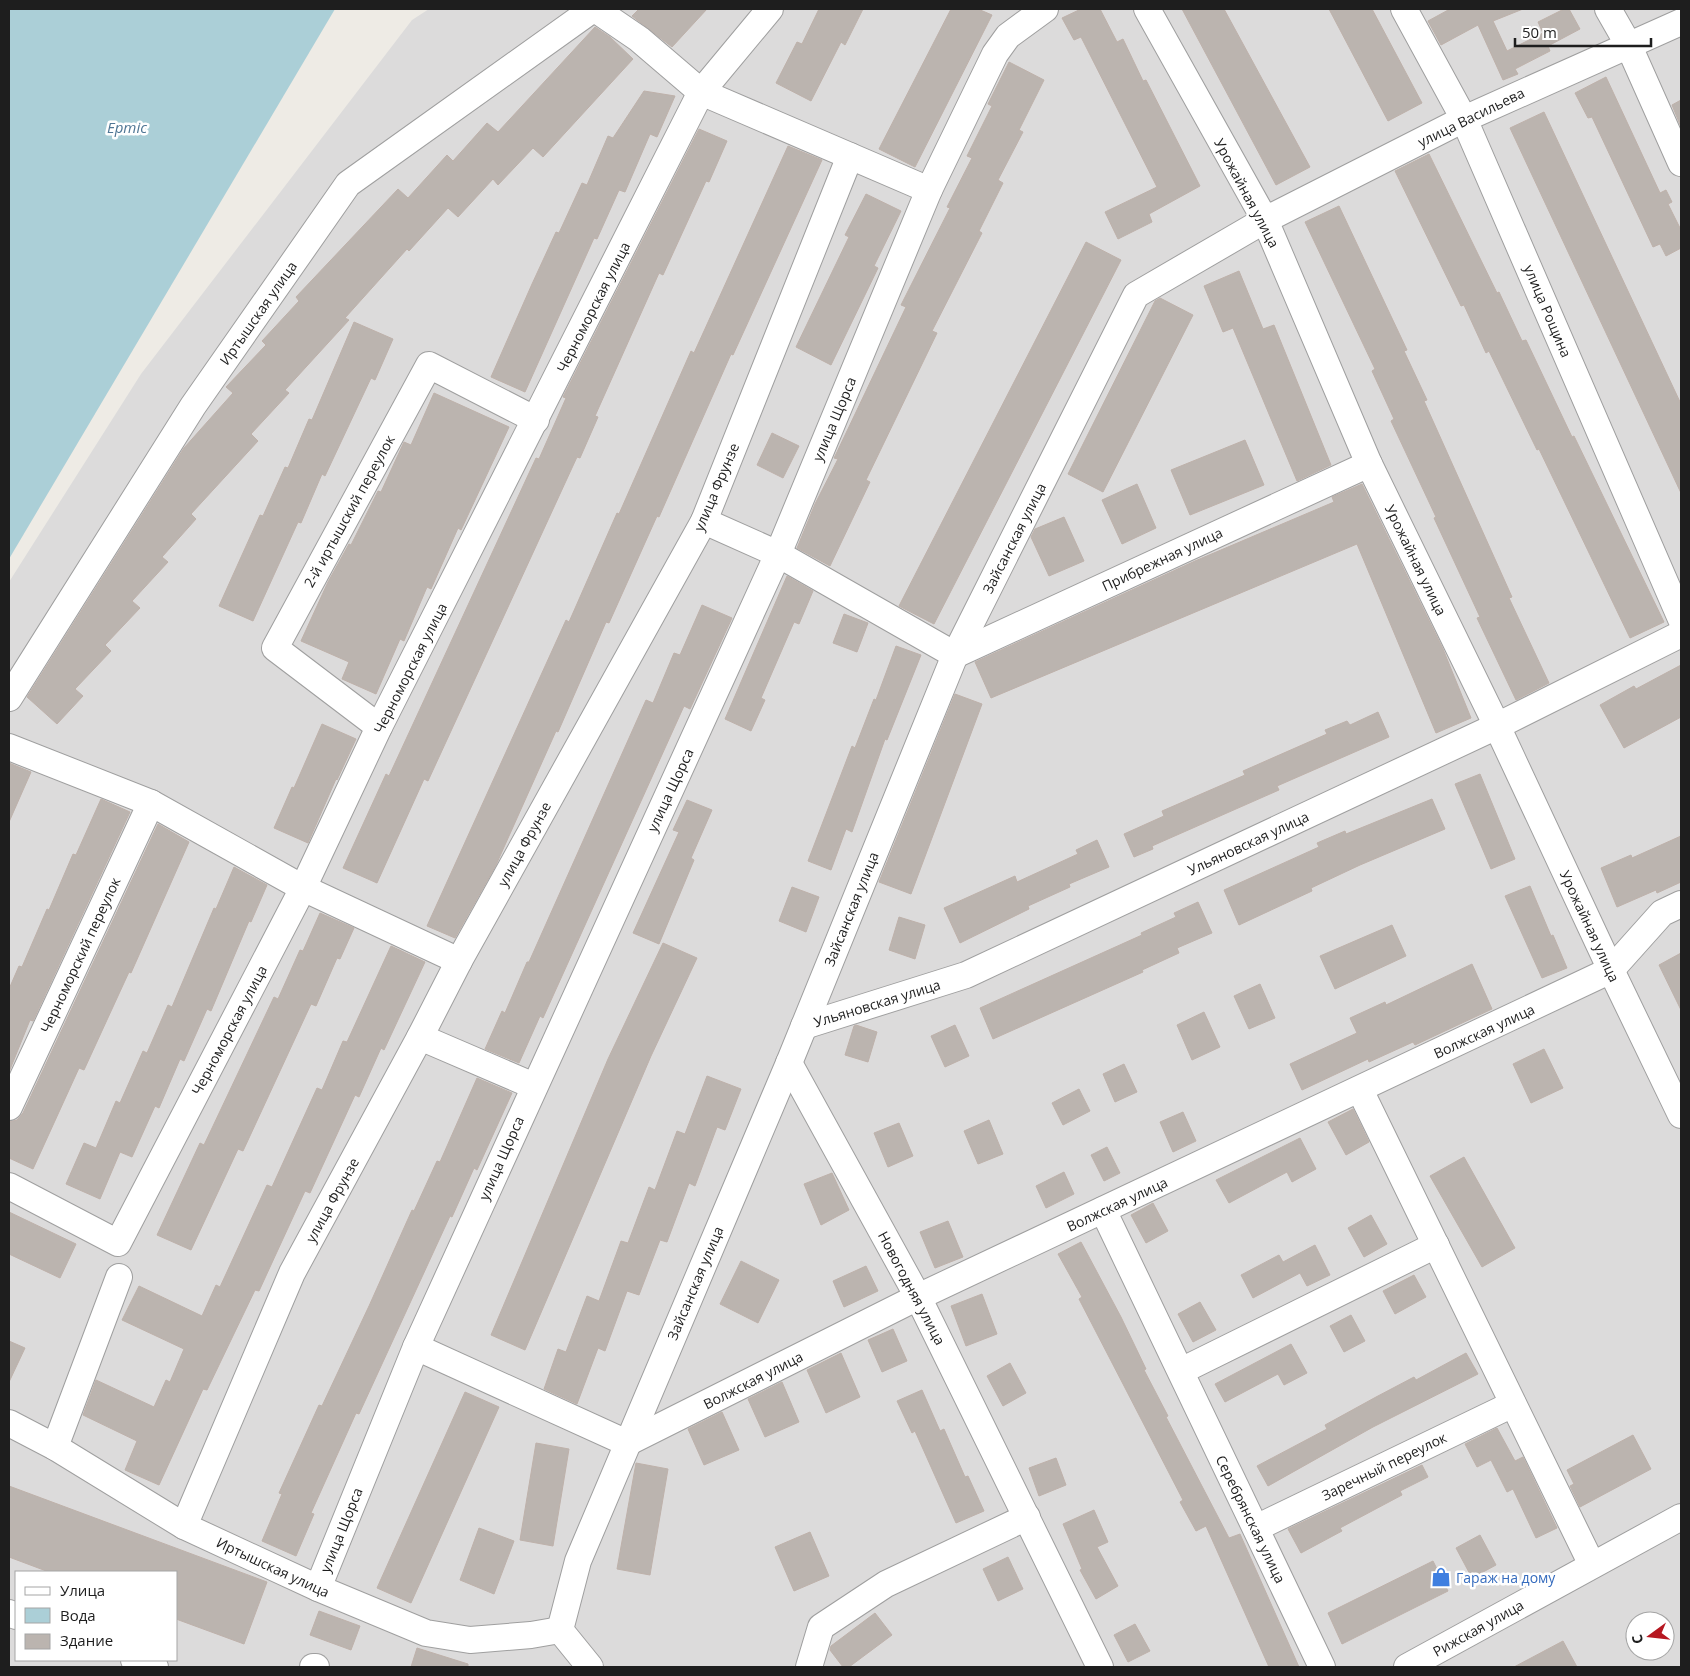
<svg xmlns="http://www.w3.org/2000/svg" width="1690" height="1676" viewBox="0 0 1690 1676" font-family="'Open Sans',sans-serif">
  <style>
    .residential { fill: #dcdbdb; fill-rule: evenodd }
    .water { fill: #abcfd7 }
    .building { fill: #bbb4af; stroke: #beb1aa }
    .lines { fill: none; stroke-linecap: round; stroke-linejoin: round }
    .minor-casing { stroke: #9f9f9f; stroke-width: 28 }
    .minor { stroke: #fff; stroke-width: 26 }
    .labels { text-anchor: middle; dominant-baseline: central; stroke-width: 5; stroke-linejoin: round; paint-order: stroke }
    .street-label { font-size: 14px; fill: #1e1e1e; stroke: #fff }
    .shop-label { font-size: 14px; fill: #366cbe; stroke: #fff; text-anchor: start }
    .water-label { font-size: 15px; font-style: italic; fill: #4f7694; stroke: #fff }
  </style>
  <rect width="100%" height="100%" fill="#eeebe5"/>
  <path class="residential" d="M429,9h1252v1658h-1672v-1085l132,-208 271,-354zM16,1572h160v88h-160zM1635,1621h30v30h-30z"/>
  <polygon class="water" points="9,9 335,9 9,559"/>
  <g class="building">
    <polygon points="639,9 707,9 672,47 632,16"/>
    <polygon points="819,9 863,9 845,45 841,42 811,101 776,83 797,42 802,44"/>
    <polygon points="951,9 978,9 992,15 915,167 879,149"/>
    <polygon points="1081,9 1100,9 1117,42 1123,39 1143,81 1146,80 1200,186 1149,214 1152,222 1118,239 1105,212 1157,187 1081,37 1074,40 1062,18"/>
    <polygon points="1182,9 1224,9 1310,167 1276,185"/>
    <polygon points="1329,9 1372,9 1422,103 1388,121"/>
    <polygon points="1450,9 1523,9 1493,21 1507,51 1543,33 1538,22 1564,9 1569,9 1580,29 1548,46 1550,51 1515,69 1518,74 1503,80 1478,25 1441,45 1428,21"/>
    <polygon points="595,27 610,37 633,59 543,157 533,148 498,185 493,179 458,217 448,208 409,251 407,249 345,318 349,320 285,390 289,393 251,434 258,441 191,514 196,519 162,557 168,562 132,601 140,608 105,645 111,651 75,689 83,696 57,724 27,697 184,448 233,393 226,387 266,345 262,341 299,301 296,297 398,189 408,198 447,155 453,161 487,123 498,132"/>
    <polygon points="1009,62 1044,80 1019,130 1023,132 998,180 1003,183 979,231 982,233 932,331 937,333 866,480 870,482 830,566 797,548 815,504 838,459 834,458 837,452 906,307 901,305 950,208 947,207 972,158 967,156 992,106 988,104"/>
    <polygon points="1606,77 1660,193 1666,190 1672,202 1668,204 1681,230 1681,248 1666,256 1660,244 1653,247 1592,117 1588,118 1575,93"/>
    <polygon points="644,91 675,96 657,137 650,134 625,192 619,190 597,239 594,238 525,392 491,377 532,284 556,232 559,233 582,183 587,185 608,136 613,138"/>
    <polygon points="1681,100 1681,127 1672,105"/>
    <polygon points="1544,112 1681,404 1681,493 1510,128"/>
    <polygon points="699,129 727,141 709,182 706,181 663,275 659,273 595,416 598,417 580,458 577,457 428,781 424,779 377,883 343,868 386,774 389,776 536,458 539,459 566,398 563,397"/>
    <polygon points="788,146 822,160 733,355 731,354 659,517 657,516 609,623 606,622 558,732 556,731 496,865 455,938 427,926 566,620 569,622 617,513 619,514 691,351 694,353"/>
    <polygon points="1429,154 1497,293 1499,292 1522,341 1526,340 1572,437 1574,436 1664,622 1630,638 1539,449 1537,450 1489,351 1486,353 1464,305 1461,306 1395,171"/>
    <polygon points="866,194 901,211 874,266 878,268 831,365 796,347 849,237 845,235"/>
    <polygon points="1339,206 1407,350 1404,351 1427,400 1424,401 1512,597 1509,598 1549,683 1516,700 1477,618 1480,617 1434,518 1436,517 1391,421 1394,419 1372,371 1375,369 1305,222"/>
    <polygon points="1086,242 1121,260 934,624 899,606"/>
    <polygon points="1239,271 1263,329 1274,325 1331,465 1297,481 1233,328 1223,332 1204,286"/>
    <polygon points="1160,298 1193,315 1103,492 1068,474 1155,301"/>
    <polygon points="354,322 393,339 375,380 371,378 325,476 322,474 301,523 298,522 253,621 219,606 260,515 263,516 285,467 288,468 309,419 312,420"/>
    <polygon points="434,393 509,427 461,530 458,528 431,589 427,587 404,641 400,639 376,694 342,679 349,662 301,641 328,582 349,544 351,545 378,491 381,492 404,442 411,445"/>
    <polygon points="772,433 799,446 783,478 757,465"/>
    <polygon points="1245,440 1264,485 1190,515 1171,470"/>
    <polygon points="1137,484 1156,528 1122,544 1102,500"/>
    <polygon points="1362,484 1443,649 1471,718 1436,733 1357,544 991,698 975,662 1195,561 1334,502 1332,497"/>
    <polygon points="1064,517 1084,561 1049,576 1031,537 1035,529"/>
    <polygon points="787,576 813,591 799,624 794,622 761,698 765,700 751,731 725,719"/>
    <polygon points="702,605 732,618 690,709 684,706 543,1018 540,1016 519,1063 485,1049 502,1011 505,1013 527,962 529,962 646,700 653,703 674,653 680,655"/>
    <polygon points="844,614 868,623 857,652 833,643"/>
    <polygon points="896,646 921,655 887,740 885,739 852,832 846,829 831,870 808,861 852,746 855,748 874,699 876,700"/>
    <polygon points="1681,665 1681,717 1624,748 1600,705 1634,686 1636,689"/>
    <polygon points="955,694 982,704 911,894 879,882"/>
    <polygon points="1378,712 1389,737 1277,786 1279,790 1152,846 1153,849 1134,857 1124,834 1164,816 1162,811 1245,775 1243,771 1327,734 1325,730 1347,721 1350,725"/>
    <polygon points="322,724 356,739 337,780 336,779 308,843 274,828 292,787 294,788"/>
    <polygon points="9,763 31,772 9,822"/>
    <polygon points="1480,774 1515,859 1491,869 1455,784"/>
    <polygon points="101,799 130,812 33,1021 30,1020 9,1072 9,989 19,966 22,967 47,909 49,910 73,854 76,855"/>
    <polygon points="1432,799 1445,829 1360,865 1311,888 1312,891 1239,925 1224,890 1319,847 1317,843 1345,831 1346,834"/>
    <polygon points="687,800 712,810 691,858 694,860 659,944 633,933 679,832 673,830"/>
    <polygon points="158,824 189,842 131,973 129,972 84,1070 79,1068 33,1169 9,1158 9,1122 17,1120 23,1113"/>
    <polygon points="1681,836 1681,882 1657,893 1656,890 1617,907 1601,868 1631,855 1632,858"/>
    <polygon points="1097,840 1109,867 1069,884 1070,887 1028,906 1029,909 960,943 944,908 1015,876 1017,882 1078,854 1076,850"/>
    <polygon points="234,867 267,885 251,922 249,921 211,1011 207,1009 184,1061 180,1059 159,1108 155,1106 132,1157 120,1152 100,1199 66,1184 84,1143 96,1148 116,1101 120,1103 143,1051 147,1053 168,1005 172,1007 214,908 216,909"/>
    <polygon points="1530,886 1551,936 1553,935 1567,968 1542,978 1505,896"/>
    <polygon points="792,887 819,897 806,932 779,921"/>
    <polygon points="1198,902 1212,933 1177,948 1179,953 1142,970 1143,972 993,1039 980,1008 1142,935 1141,933 1176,917 1174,913"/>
    <polygon points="320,913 354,928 340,959 337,958 316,1006 311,1004 243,1151 238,1149 191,1250 157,1235 200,1143 204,1145 274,997 278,999 300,950 303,951"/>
    <polygon points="899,917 925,925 915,959 889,950"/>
    <polygon points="1392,925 1406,956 1335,989 1320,956"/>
    <polygon points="663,943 697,958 651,1056 525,1350 491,1335 608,1059"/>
    <polygon points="391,946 425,962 384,1050 381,1048 359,1097 355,1095 310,1193 305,1191 259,1291 255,1290 207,1390 203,1389 159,1485 125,1470 137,1441 83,1415 96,1380 154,1407 166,1380 170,1382 184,1349 122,1320 139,1286 202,1316 216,1285 220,1287 267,1185 272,1187 317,1088 322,1090 343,1041 347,1042"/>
    <polygon points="1681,953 1681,1010 1659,965"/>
    <polygon points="1472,964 1492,1009 1415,1045 1413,1042 1369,1062 1368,1059 1302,1090 1290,1064 1357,1033 1350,1018 1385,1002 1386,1005"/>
    <polygon points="1260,984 1275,1018 1249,1029 1234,996"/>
    <polygon points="1204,1012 1220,1047 1192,1060 1177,1025"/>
    <polygon points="856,1025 877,1032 868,1062 845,1055 854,1026"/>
    <polygon points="955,1025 969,1056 945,1067 931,1036"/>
    <polygon points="1544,1049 1563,1088 1531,1103 1513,1064"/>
    <polygon points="1124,1064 1137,1092 1115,1102 1103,1074"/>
    <polygon points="707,1076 741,1089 725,1130 717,1127 695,1186 689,1183 667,1242 660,1240 639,1295 627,1291 605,1351 598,1348 577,1404 544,1389 558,1349 566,1352 587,1296 599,1301 621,1241 628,1243 649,1187 655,1190 677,1131 685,1134"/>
    <polygon points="477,1078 512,1093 477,1170 474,1168 452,1217 450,1216 359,1414 356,1413 311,1513 314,1514 296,1556 262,1541 282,1494 279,1493 319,1405 322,1406 369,1306 412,1210 414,1211 437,1161 440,1162"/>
    <polygon points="1079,1089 1090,1111 1063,1125 1052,1103"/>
    <polygon points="1353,1109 1369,1142 1346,1155 1328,1122"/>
    <polygon points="1183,1112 1196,1141 1173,1152 1160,1122"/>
    <polygon points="989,1120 1003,1154 978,1164 964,1131"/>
    <polygon points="899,1123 913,1156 888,1167 874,1133"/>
    <polygon points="1300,1138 1316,1169 1292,1182 1287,1172 1229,1203 1216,1180"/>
    <polygon points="1107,1147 1120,1173 1104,1181 1091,1155"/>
    <polygon points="1464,1157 1515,1248 1482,1267 1430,1176"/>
    <polygon points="1064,1172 1074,1194 1046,1208 1036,1186"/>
    <polygon points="832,1173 849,1210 821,1225 804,1184"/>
    <polygon points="1153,1203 1168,1231 1146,1243 1131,1215"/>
    <polygon points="9,1212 76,1244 60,1278 9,1254"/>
    <polygon points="1371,1215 1387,1244 1364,1257 1348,1228"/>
    <polygon points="948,1221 963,1257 935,1268 920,1232"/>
    <polygon points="1081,1242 1121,1317 1146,1369 1144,1370 1168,1416 1166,1417 1229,1538 1240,1534 1299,1667 1269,1667 1206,1526 1196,1531 1180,1502 1183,1500 1079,1299 1082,1297 1058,1254"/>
    <polygon points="1315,1245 1330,1275 1307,1286 1300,1273 1253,1298 1241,1275 1279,1255 1283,1262"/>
    <polygon points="741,1261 779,1280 758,1323 720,1304"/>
    <polygon points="866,1266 878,1291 844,1307 833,1281"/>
    <polygon points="1414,1275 1426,1297 1395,1314 1383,1291"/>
    <polygon points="982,1294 997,1334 966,1346 951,1306"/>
    <polygon points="1200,1302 1216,1330 1193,1342 1178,1314"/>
    <polygon points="1351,1315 1365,1341 1344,1352 1330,1326"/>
    <polygon points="893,1329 907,1361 882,1372 868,1340"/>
    <polygon points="9,1341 25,1348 9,1382"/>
    <polygon points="1291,1344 1307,1373 1284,1385 1278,1374 1225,1402 1215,1384"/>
    <polygon points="841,1353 860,1397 826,1413 807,1370"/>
    <polygon points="1466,1353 1478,1374 1373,1427 1268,1486 1257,1466 1327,1429 1325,1425 1376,1397 1414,1377 1416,1380"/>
    <polygon points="1010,1363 1026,1393 1003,1406 987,1376"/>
    <polygon points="782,1382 799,1422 765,1437 748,1399"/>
    <polygon points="922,1390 940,1431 944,1429 965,1477 968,1476 984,1511 956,1523 915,1431 912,1433 897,1401"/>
    <polygon points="465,1392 499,1407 411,1603 377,1588"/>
    <polygon points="722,1412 739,1450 704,1465 688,1429"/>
    <polygon points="1497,1428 1515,1461 1523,1457 1557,1528 1536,1538 1513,1489 1507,1492 1491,1460 1477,1467 1465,1444"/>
    <polygon points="1633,1435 1651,1469 1580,1507 1570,1486 1574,1484 1567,1470"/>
    <polygon points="536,1443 569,1449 553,1546 520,1540"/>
    <polygon points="1056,1458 1066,1485 1039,1496 1029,1468"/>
    <polygon points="636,1463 668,1469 650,1575 617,1569"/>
    <polygon points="1422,1465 1428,1477 1400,1491 1402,1495 1340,1528 1342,1531 1301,1553 1288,1529"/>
    <polygon points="9,1486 267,1582 244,1644 176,1619 176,1572 49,1572 9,1557"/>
    <polygon points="1094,1510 1108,1542 1097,1547 1118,1586 1096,1599 1080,1570 1082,1569 1063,1524"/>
    <polygon points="479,1528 514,1541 494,1594 460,1580"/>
    <polygon points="810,1532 829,1576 794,1591 775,1547"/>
    <polygon points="1480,1535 1496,1565 1472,1578 1456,1548"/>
    <polygon points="1008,1557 1023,1589 998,1601 983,1569"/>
    <polygon points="1433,1561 1448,1591 1342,1644 1328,1613"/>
    <polygon points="319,1611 360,1626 351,1650 310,1635"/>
    <polygon points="875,1613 892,1635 849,1667 843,1667 830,1650 831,1646"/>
    <polygon points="1135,1624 1150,1651 1128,1662 1114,1635"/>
    <polygon points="1563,1641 1577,1667 1514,1667"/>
    <polygon points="417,1648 468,1664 468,1667 411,1667"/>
  </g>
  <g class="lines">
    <defs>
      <g id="minor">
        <polyline points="595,9 639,39 701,92 929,190"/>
        <polyline points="1147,9 1265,220 1369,464 1497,726 1611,970 1681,1115"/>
        <polyline points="1404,9 1464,119 1681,619"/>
        <polyline points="1608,9 1628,44 1681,163"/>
        <polyline points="704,521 778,554 955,655 1369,464"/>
        <polyline points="9,698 193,406 348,184 593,9"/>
        <polyline points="379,727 275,648 429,365 536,420"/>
        <polyline points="9,747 151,803 303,888 459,961"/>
        <polyline points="804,1026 966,975 1497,726 1681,634"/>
        <polyline points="420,1037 534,1086"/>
        <polyline points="789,1063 918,1297 1100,1667"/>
        <polyline points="1360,1090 1592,1565"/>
        <polyline points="9,1107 151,803"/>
        <polyline points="9,1186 118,1243 303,888 379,727 701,92 770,9"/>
        <polyline points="1103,1210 1322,1667"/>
        <polyline points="416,1347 627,1443 918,1297 1611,970 1662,913 1681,904"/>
        <polyline points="1181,1371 1436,1245"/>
        <polyline points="9,1423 55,1447 184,1526 318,1588 426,1633 470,1640 531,1635 560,1630"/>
        <polyline points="55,1447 119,1277"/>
        <polyline points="184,1526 292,1273 420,1037 459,961 704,521 850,156"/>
        <polyline points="1256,1528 1513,1404"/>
        <polyline points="318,1588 416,1347 778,554 929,190 995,54 1008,36 1045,9"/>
        <polyline points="9,1613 16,1616"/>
        <polyline points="134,1660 155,1667"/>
        <polyline points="313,1667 316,1667"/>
        <polyline points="590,1667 560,1630 578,1561 789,1063 955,655 1136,295 1265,220 1464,119 1681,22"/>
        <polyline points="809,1667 821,1627 886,1584 1027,1517"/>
        <polyline points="1407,1667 1681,1517"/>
      </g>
    </defs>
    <use href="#minor" class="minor-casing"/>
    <use href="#minor" class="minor"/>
  </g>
  <defs>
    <symbol id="shop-bare" viewBox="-9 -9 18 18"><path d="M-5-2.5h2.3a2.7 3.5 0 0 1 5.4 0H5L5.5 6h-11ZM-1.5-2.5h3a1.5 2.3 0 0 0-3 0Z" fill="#3f7fe0" stroke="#fff" stroke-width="2.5" paint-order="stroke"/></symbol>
  </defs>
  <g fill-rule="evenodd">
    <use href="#shop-bare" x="1427" y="1563" width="28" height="28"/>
  </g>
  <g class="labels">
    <g class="street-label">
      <text transform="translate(1471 117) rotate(-26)">улица Васильева</text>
      <text transform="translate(1247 193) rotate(62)">Урожайная улица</text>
      <text transform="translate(593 307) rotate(-63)">Черноморская улица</text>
      <text transform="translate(1548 311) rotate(67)">улица Рощина</text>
      <text transform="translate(258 313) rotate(-55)">Иртышская улица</text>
      <text transform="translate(834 419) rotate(-67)">улица Щорса</text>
      <text transform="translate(716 487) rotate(-67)">улица Фрунзе</text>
      <text transform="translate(349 511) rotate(-61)">2-й иртышский переулок</text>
      <text transform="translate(1014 538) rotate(-63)">Зайсанская улица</text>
      <text transform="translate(1162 559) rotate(-25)">Прибрежная улица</text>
      <text transform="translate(1416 560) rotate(64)">Урожайная улица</text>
      <text transform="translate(410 668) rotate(-63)">Черноморская улица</text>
      <text transform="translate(670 790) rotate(-65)">улица Щорса</text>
      <text transform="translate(1248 843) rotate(-25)">Ульяновская улица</text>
      <text transform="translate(524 844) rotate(-61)">улица Фрунзе</text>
      <text transform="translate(851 909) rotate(-68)">Зайсанская улица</text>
      <text transform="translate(1590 926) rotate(65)">Урожайная улица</text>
      <text transform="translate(80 955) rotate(-65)">Черноморский переулок</text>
      <text transform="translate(877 1003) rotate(-17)">Ульяновская улица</text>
      <text transform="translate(229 1030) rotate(-62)">Черноморская улица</text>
      <text transform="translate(1484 1031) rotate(-25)">Волжская улица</text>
      <text transform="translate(501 1158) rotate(-66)">улица Щорса</text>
      <text transform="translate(332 1200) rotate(-61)">улица Фрунзе</text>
      <text transform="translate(1117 1204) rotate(-25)">Волжская улица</text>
      <text transform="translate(695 1283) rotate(-67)">Зайсанская улица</text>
      <text transform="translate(912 1288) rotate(62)">Новогодняя улица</text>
      <text transform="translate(753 1380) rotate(-27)">Волжская улица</text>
      <text transform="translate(1384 1466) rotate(-26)">Заречный переулок</text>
      <text transform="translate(1251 1519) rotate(64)">Серебрянская улица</text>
      <text transform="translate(341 1530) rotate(-68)">улица Щорса</text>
      <text transform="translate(273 1567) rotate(25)">Иртышская улица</text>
      <text transform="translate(1478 1628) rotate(-29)">Рижская улица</text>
    </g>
    <g class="shop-label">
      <text x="1456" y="1577">Гараж на дому</text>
    </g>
    <g class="water-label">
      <text x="127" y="127">Ертіс</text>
    </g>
  </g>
  <rect width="1690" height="1676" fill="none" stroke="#1e1e1e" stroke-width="20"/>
  <rect x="15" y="1571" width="162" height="90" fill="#ffffff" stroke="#a5a5a5"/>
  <rect x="25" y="1587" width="25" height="8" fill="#ffffff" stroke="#a5a5a5"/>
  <text x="60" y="1596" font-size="15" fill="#1e1e1e">Улица</text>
  <rect x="25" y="1608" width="25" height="15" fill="#abcfd7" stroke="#a5a5a5"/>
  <text x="60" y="1621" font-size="15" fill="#1e1e1e">Вода</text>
  <rect x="25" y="1634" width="25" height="15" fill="#bbb4af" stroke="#a5a5a5"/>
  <text x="60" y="1646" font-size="15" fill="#1e1e1e">Здание</text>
  <g transform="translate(1650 1636) rotate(255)"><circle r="24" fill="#ffffff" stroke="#a5a5a5"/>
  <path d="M0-4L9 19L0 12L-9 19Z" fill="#b61720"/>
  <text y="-8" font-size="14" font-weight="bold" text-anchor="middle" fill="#1e1e1e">С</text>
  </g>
  <path d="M1515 38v8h136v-8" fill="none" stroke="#1e1e1e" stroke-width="2.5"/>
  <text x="1522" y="38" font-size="15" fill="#1e1e1e" stroke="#ffffff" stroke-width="4" paint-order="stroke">50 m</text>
</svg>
